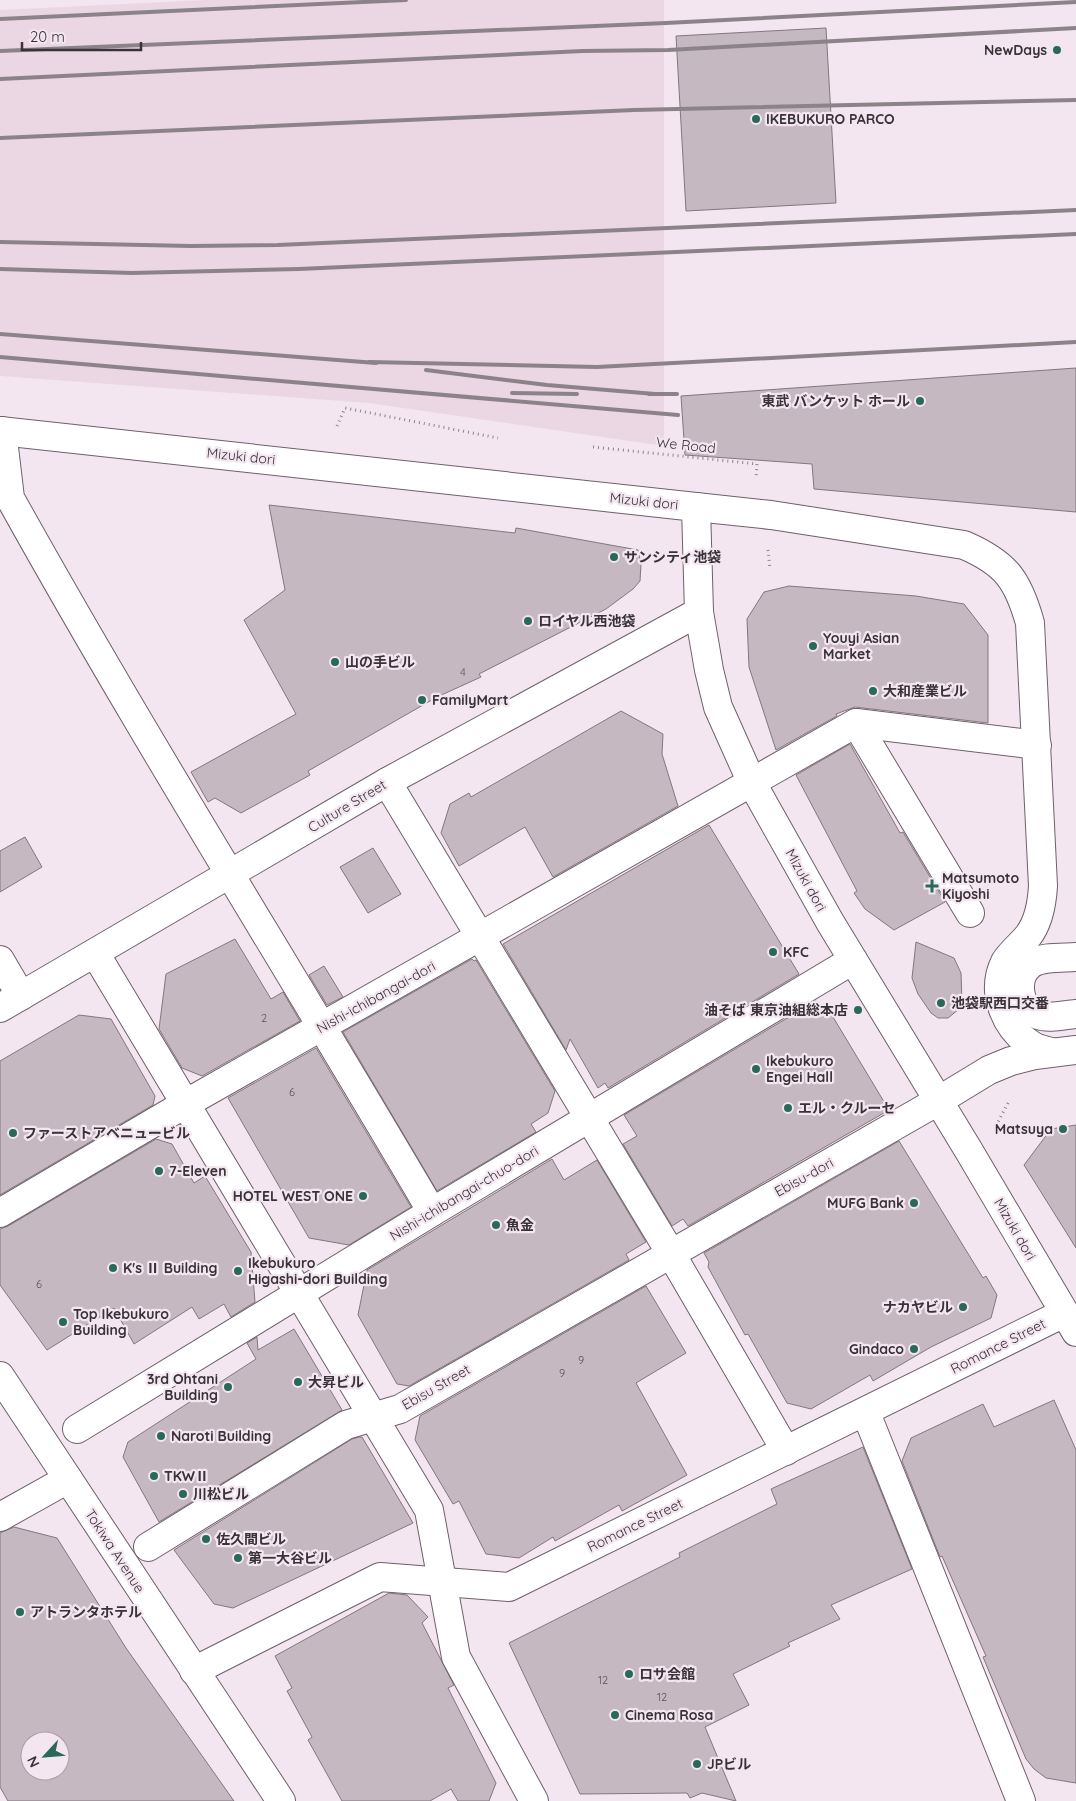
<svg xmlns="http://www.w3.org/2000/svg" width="1076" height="1801" viewBox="0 0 1076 1801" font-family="Quicksand,'Noto Sans JP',sans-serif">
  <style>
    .built { fill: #ebd6e4 }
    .building { fill: #c5b8c1; stroke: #83767f; fill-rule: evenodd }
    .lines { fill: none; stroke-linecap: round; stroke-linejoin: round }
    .minor-casing { stroke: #6d616a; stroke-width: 30 }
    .path { stroke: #8d848b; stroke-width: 3; stroke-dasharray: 1 4; stroke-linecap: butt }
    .minor { stroke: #fff; stroke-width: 28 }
    .rail { stroke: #8c8389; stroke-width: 4 }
    .poi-dot { fill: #286959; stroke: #f4e6f0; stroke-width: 2 }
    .labels { text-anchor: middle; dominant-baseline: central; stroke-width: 4.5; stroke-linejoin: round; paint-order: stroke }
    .number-label { font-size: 11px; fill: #5b545a }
    .poi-label { font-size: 14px; font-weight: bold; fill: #383337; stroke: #f4e6f0; text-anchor: start }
    .street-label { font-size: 14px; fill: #383337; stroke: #f4e6f0 }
  </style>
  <rect width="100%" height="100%" fill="#f4e6f0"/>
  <polygon class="built" points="206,0 664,0 664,446 369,403 0,376 0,10"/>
  <g class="building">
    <polygon points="826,28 836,203 686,211 676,36"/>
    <polygon points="1076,368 1076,512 814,489 812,464 685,455 681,396"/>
    <polygon points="269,505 515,533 516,528 638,550 641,564 640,581 633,589 606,609 479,674 481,677 437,697 308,771 310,775 241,813 215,798 208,802 191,772 296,714 244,620 285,590"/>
    <polygon points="789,586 916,596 964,604 988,635 988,723 855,707 836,714 837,716 776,750 749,667 747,619 764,592"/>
    <polygon points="621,711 663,734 662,754 678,806 553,877 525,827 459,866 441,833 450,804 469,793 471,797"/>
    <polygon points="850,744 900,833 903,832 945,902 894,930 865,909 854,893 857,891 796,775"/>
    <polygon points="709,825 799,974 608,1088 605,1083 598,1088 570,1039 566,1050 503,944"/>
    <polygon points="25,837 42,867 0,892 0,851"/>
    <polygon points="373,848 401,894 368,913 340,867"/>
    <polygon points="235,939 271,999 283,992 300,1021 202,1076 182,1068 159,1029 166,974"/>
    <polygon points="916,942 954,958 961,973 962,1001 959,1009 948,1018 938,1018 931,1013 918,994 912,978"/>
    <polygon points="472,959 474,961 476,960 555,1091 548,1113 531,1124 536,1132 437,1191 343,1032"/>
    <polygon points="324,966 343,997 327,1005 309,975"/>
    <polygon points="816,1001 825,1015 830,1012 889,1110 688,1226 683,1219 672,1226 623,1144 637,1136 624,1115"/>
    <polygon points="79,1015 111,1019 155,1096 153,1105 0,1195 0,1061"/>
    <polygon points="316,1048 411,1207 349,1245 309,1238 228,1098"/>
    <polygon points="1076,1125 1076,1248 1024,1165 1051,1129"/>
    <polygon points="156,1139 172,1144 194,1183 205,1176 251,1252 255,1302 231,1317 224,1304 199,1319 192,1307 134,1344 114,1308 47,1350 0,1285 0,1229 8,1226"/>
    <polygon points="899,1141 983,1278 986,1276 997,1295 991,1318 931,1347 873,1381 870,1375 811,1409 787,1403 748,1334 745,1335 708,1267 709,1262 704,1253"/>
    <polygon points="552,1159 564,1180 597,1160 646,1242 626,1254 629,1260 409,1386 397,1384 358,1315 367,1270"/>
    <polygon points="646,1286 686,1353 636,1383 687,1475 622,1511 619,1505 555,1541 553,1537 519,1558 486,1554 459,1501 453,1504 415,1440 420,1416"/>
    <polygon points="294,1329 342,1410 159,1522 123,1457 128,1442 256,1359 247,1343 257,1337 258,1350"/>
    <polygon points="1054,1400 1076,1450 1076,1783 1046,1778 1034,1769 1026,1759 983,1657 986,1656 942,1556 940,1557 902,1461 911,1438 983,1404 994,1427"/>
    <polygon points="359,1437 362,1437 413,1523 233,1608 214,1604 174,1550 352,1439"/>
    <polygon points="863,1447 912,1569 831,1605 840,1619 788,1643 790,1646 733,1674 749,1705 705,1727 736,1801 702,1793 690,1798 687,1793 580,1794 509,1643 680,1557 679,1553 777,1504 771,1489"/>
    <path d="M14,1527l43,11 69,110 108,153h-226l-8,-14v-254zM30,1741h30v30h-30z"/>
    <polygon points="389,1593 407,1595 428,1617 422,1623 454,1685 448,1688 496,1783 489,1801 458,1801 451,1789 430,1801 342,1801 308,1740 312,1737 287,1691 292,1688 275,1656"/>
  </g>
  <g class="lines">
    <defs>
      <g id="minor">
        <polyline points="0,431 696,507 699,612 709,670 718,707 752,783 830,922 969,1151 1076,1332"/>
        <path d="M2,431l8,67c134,241 282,475 422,714"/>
        <path d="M696,507l75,8 193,30c42,18 54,35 66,78l13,263c-1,17 -4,36 -15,50 -7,9 -17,16 -23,26 -15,30 0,67 28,84 5,3 12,4 18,6"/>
        <polyline points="856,723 970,913"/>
        <polyline points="387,782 670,1252 786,1451"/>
        <polyline points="95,953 429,1510 456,1657 534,1801"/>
        <path d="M1076,957c-13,1 -34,-1 -45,7 -17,12 -14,45 7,51 11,4 26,0 38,-1"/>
        <polyline points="0,960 21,996"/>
        <polyline points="0,1008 387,782 699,612"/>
        <polyline points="0,1213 185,1104 856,723 1037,745"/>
        <polyline points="0,1376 281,1801"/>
        <polyline points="866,1413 1021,1801"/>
        <polyline points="77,1429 432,1212 853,960"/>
        <polyline points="0,1517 68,1479"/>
        <polyline points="148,1547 346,1425 400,1409 938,1101 989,1070 1011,1061 1035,1055 1076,1050"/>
        <polyline points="194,1671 380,1577 509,1587 1064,1313"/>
      </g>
    </defs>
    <use href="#minor" class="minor-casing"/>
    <g class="path">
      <polyline points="337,426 345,408 498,438"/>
      <polyline points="593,447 757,464 756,479"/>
      <polyline points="768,550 770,569"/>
      <polyline points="996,1126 1009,1101"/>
    </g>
    <use href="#minor" class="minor"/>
    <g class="rail">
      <polyline points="0,19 406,0"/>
      <polyline points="0,51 666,23 1076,2"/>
      <polyline points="0,79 583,51 668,50 1076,28"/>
      <polyline points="0,138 634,110 1076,100"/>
      <polyline points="0,242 191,246 278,245 1076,210"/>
      <polyline points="0,269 132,273 299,269 1076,234"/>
      <polyline points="0,334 376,363"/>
      <polyline points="0,357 678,415"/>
      <polyline points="369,362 597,367 1076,342"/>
      <polyline points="426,370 547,385 655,394"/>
      <polyline points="512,393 577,394"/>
      <polyline points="649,394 677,394"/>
    </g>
  </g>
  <g class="poi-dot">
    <circle cx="1057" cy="50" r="5"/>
    <circle cx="756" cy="119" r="5"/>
    <circle cx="920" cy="401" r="5"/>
    <circle cx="614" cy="557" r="5"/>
    <circle cx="528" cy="621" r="5"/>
    <circle cx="813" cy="646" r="5"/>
    <circle cx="335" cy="662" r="5"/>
    <circle cx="873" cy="691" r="5"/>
    <circle cx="422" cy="700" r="5"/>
    <path d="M929.5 878.5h5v5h5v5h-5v5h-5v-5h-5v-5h5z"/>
    <circle cx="773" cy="952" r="5"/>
    <circle cx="941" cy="1003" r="5"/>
    <circle cx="858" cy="1010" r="5"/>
    <circle cx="756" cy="1069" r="5"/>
    <circle cx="788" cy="1108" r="5"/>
    <circle cx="1063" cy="1129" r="5"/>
    <circle cx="13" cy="1133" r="5"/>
    <circle cx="159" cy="1171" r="5"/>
    <circle cx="363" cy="1196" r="5"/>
    <circle cx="914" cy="1203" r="5"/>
    <circle cx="496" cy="1225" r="5"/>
    <circle cx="113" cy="1268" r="5"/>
    <circle cx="238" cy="1271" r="5"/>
    <circle cx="963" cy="1307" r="5"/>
    <circle cx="63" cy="1322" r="5"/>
    <circle cx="914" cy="1349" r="5"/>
    <circle cx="298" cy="1382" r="5"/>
    <circle cx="228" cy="1387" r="5"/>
    <circle cx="161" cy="1436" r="5"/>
    <circle cx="154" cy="1476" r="5"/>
    <circle cx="183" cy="1494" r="5"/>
    <circle cx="206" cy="1539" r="5"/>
    <circle cx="238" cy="1558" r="5"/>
    <circle cx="20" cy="1612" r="5"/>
    <circle cx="629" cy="1674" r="5"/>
    <circle cx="615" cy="1715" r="5"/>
    <circle cx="697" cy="1764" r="5"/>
  </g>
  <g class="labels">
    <g class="number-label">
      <text x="463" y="672">4</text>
      <text x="264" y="1018">2</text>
      <text x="292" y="1092">6</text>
      <text x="39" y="1284">6</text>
      <text x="581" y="1360">9</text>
      <text x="562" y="1373">9</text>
      <text x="603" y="1680">12</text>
      <text x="662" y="1697">12</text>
    </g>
    <g class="poi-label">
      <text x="1047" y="50" text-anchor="end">NewDays</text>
      <text x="766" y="119">IKEBUKURO PARCO</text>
      <text x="910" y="401" text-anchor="end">東武 バンケット ホール</text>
      <text x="624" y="557">サンシティ池袋</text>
      <text x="538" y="621">ロイヤル西池袋</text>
      <text x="823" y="638">Youyi Asian<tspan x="823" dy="16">Market</tspan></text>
      <text x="345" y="662">山の手ビル</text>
      <text x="883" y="691">大和産業ビル</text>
      <text x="432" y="700">FamilyMart</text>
      <text x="942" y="878">Matsumoto<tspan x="942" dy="16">Kiyoshi</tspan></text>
      <text x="783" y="952">KFC</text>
      <text x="951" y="1003">池袋駅西口交番</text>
      <text x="848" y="1010" text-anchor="end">油そば 東京油組総本店</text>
      <text x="766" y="1061">Ikebukuro<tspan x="766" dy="16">Engei Hall</tspan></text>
      <text x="798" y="1108">エル・クルーセ</text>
      <text x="1053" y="1129" text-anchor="end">Matsuya</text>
      <text x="23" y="1133">ファーストアベニュービル</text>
      <text x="169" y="1171">7-Eleven</text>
      <text x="353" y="1196" text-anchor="end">HOTEL WEST ONE</text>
      <text x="904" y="1203" text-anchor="end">MUFG Bank</text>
      <text x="506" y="1225">魚金</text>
      <text x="248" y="1263">Ikebukuro<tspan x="248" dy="16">Higashi-dori Building</tspan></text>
      <text x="123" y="1268">K's Ⅱ Building</text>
      <text x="953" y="1307" text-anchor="end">ナカヤビル</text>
      <text x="73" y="1314">Top Ikebukuro<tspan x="73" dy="16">Building</tspan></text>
      <text x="904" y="1349" text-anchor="end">Gindaco</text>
      <text x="218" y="1379" text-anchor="end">3rd Ohtani<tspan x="218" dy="16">Building</tspan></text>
      <text x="308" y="1382">大昇ビル</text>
      <text x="171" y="1436">Naroti Building</text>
      <text x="164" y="1476">TKWⅡ</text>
      <text x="193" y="1494">川松ビル</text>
      <text x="216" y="1539">佐久間ビル</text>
      <text x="248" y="1558">第一大谷ビル</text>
      <text x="30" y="1612">アトランタホテル</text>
      <text x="639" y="1674">ロサ会館</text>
      <text x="625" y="1715">Cinema Rosa</text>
      <text x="707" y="1764">JPビル</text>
    </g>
    <g class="street-label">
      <text transform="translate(686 445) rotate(6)">We Road</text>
      <text transform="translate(241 456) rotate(6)">Mizuki dori</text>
      <text transform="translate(644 501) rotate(6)">Mizuki dori</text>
      <text transform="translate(347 806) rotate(-31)">Culture Street</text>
      <text transform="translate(806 880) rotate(61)">Mizuki dori</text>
      <text transform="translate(376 997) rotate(-29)">Nishi-ichibangai-dori</text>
      <text transform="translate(804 1177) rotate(-29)">Ebisu-dori</text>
      <text transform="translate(464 1193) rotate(-31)">Nishi-ichibangai-chuo-dori</text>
      <text transform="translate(1015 1229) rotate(60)">Mizuki dori</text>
      <text transform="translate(998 1346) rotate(-27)">Romance Street</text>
      <text transform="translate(436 1387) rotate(-30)">Ebisu Street</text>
      <text transform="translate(635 1525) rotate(-26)">Romance Street</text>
      <text transform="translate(115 1551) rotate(57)">Tokiwa Avenue</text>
    </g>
  </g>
  <g transform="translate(45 1756) rotate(244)"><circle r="24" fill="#f4e6f0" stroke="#a99ea6"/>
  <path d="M0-4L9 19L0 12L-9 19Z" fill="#286959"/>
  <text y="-8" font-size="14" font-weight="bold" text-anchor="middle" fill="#383337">N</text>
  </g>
  <path d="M22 42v8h119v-8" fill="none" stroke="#383337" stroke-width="2.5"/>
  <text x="30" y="42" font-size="15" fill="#383337" stroke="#f4e6f0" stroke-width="4" paint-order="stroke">20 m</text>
</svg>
